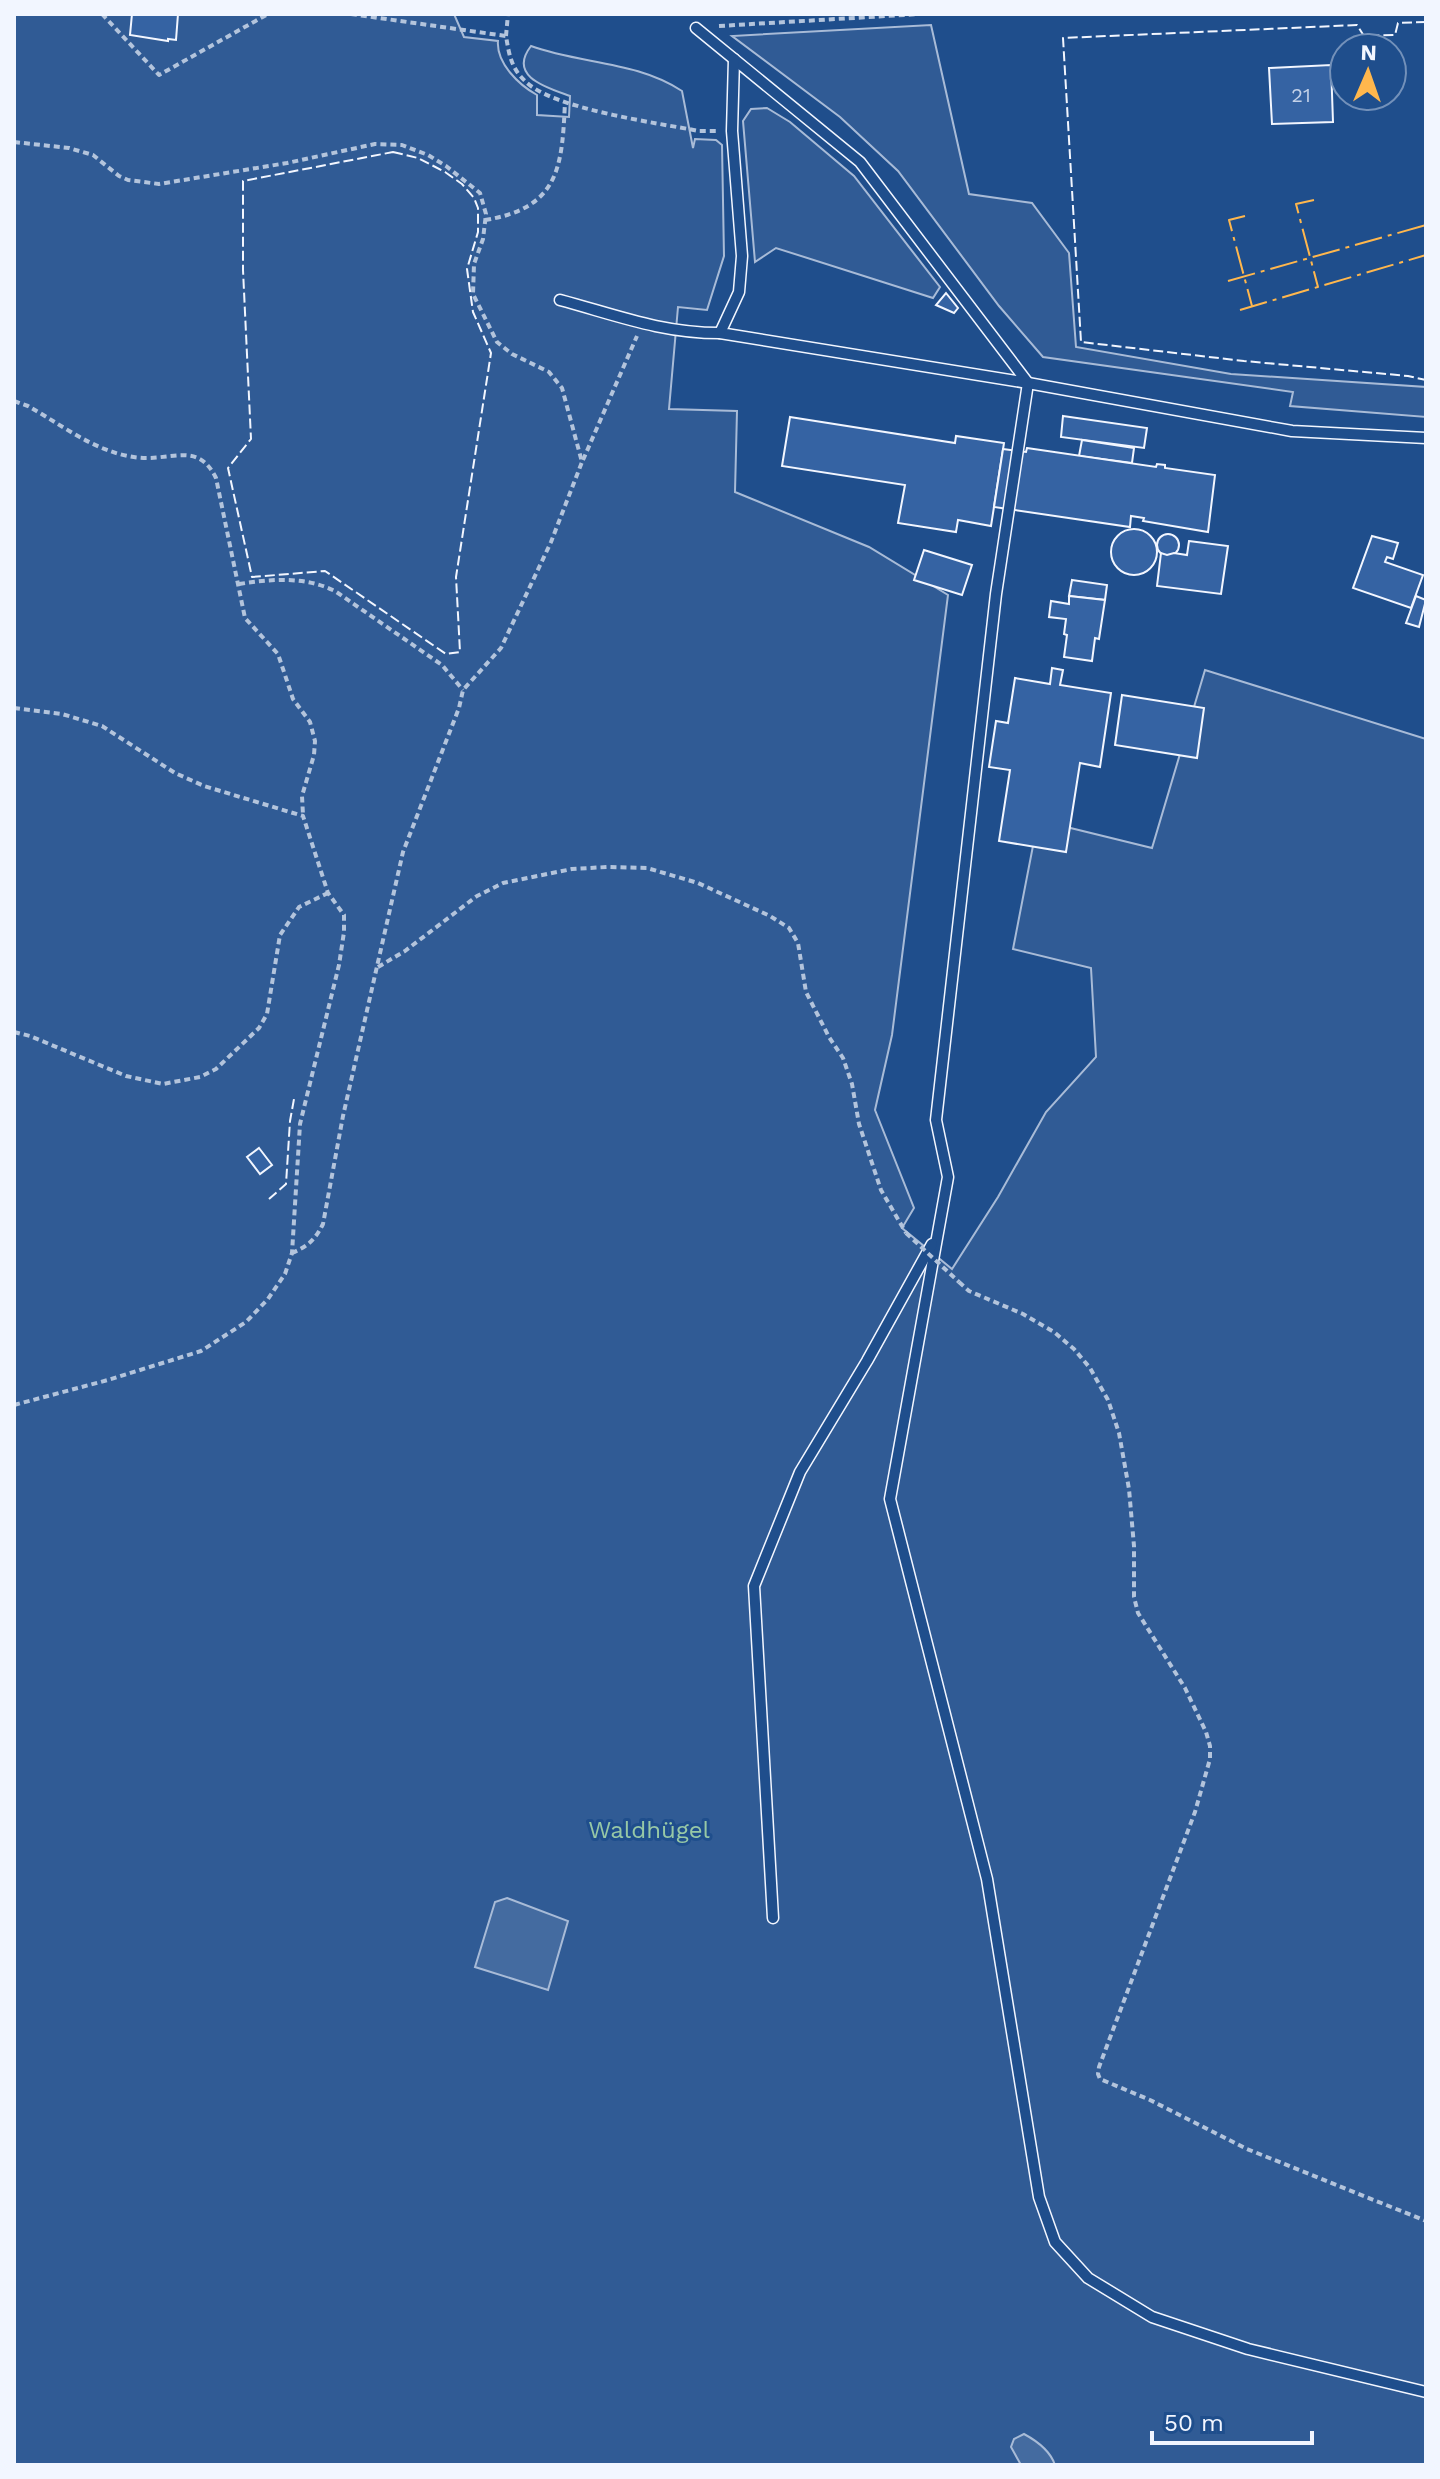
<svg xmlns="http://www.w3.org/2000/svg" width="1440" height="2479" viewBox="0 0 1440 2479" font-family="'Work Sans',sans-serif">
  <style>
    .green { fill: #305b95; stroke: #a8bbd7; stroke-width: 2 }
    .water { fill: #446ba0; stroke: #a8bbd7; stroke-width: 2 }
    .building { fill: #3563a3; stroke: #f2f6ff; stroke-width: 2 }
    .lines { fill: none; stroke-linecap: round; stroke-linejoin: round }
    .lane-casing { stroke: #f2f6ff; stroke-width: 13 }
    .path { stroke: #b3c4dc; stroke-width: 4; stroke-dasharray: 6 4; stroke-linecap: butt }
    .lane { stroke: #1f4e8c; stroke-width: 10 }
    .path-bridge { stroke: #b3c4dc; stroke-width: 4; stroke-dasharray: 6 4; stroke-linecap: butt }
    .fence { stroke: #f2f6ff; stroke-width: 2; stroke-dasharray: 10 4; stroke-linecap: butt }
    .power { stroke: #ffb74d; stroke-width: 2; stroke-dasharray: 28 6 4 6; stroke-linecap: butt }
    .labels { text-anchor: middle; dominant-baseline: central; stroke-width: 6; stroke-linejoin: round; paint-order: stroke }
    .number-label { font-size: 20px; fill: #c3d1e8 }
    .park-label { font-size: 24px; fill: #97c8a6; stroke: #1f4e8c }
  </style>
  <rect width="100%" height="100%" fill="#1f4e8c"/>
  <g class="green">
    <path d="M14,14h440l10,23 34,4c-2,22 21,44 39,54v20l32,2 1,-21c-22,-8 -63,-19 -39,-50 49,18 106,15 151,45l11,57 2,-9 21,1 6,5 2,111 -17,54 -29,-3 -9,102 68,2 -2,81 134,55 79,48 -56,440 -17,75 39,98 -12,20 50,41 46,-72 48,-85 50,-55 -5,-89 -78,-19 25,-129 114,28 53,-178 221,69v1726h-1412z"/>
    <polygon points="931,25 969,194 1032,203 1069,253 1076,347 1231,374 1426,387 1426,417 1290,406 1293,392 1043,357 999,306 898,171 840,117 732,36"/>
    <polygon points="767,108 790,122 854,176 940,287 933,298 776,248 755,262 743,121 751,109"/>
  </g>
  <g class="water">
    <polygon points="507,1898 568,1921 548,1990 475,1967 495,1902"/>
    <path d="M1024,2434c13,7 26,16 31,31h-34l-10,-18 3,-8z"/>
  </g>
  <g class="building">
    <polygon points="132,14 178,14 176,40 168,39 168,41 130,35"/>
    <polygon points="1331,65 1333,122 1272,124 1269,68"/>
    <polygon points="946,293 958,308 954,313 936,305"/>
    <polygon points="1063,416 1147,428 1144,448 1061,437"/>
    <polygon points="790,417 955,443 956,436 1004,443 991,526 958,520 956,532 898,523 905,485 782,466"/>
    <polygon points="1082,440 1134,448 1132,463 1079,456"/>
    <polygon points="1027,448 1156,467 1157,464 1165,465 1165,468 1215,475 1208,532 1143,521 1144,518 1131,516 1130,527 1008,509 1018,451 1026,452"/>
    <polygon points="1003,449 1018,451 1008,509 994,507"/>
    <circle cx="1134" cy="552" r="23"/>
    <circle cx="1168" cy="545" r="11"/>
    <polygon points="1372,536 1398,543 1393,559 1387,557 1385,562 1423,575 1411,608 1353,588"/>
    <polygon points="1189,541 1228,546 1221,594 1157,586 1161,553 1167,555 1174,553 1187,555"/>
    <polygon points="924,550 972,565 962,595 914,580"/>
    <polygon points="1072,580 1107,585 1105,600 1069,596"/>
    <polygon points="1069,596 1105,600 1099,639 1095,638 1092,661 1064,657 1067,635 1064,634 1066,619 1049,617 1051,601 1069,604"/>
    <polygon points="1416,596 1426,600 1419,627 1406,623"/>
    <polygon points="1052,668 1063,670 1060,685 1111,693 1100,767 1080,763 1066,852 999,841 1010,770 989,767 996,721 1008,723 1015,678 1050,684"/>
    <polygon points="1122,695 1204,708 1197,758 1115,745"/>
    <polygon points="259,1148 272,1165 260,1174 247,1157"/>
  </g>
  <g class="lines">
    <defs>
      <g id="lane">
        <polyline points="696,28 860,162 1028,383 996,594 936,1120 948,1177 890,1499 987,1879 1039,2197 1055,2242 1088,2278 1152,2317 1248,2349 1426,2392"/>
        <polyline points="734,59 732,131 742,256 739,292 720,333 1028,383 1292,431 1426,438"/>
        <path d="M560,300c56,15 101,33 160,33"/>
        <polyline points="773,1918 754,1586 800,1472 867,1361 932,1244"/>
      </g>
    </defs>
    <use href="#lane" class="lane-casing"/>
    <g class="path">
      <polyline points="102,14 159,75 268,14"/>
      <path d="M351,14l155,22c3,18 5,32 19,45 27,28 133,42 174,50h19"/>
      <polyline points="719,26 920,14"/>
      <polyline points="506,36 508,14"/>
      <path d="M14,142l55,6 24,7 26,21 9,4 31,4 128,-21 88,-19 27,1 26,10 18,11 34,27 6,21 -3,25 -9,25 -1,30 24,48 15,12 37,18 13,16 20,74 -31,80 -50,106 -38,42 -4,18 -56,144 -60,264 -20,108c-8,16 -15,22 -31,29"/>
      <path d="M485,220c75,-12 77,-54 80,-118"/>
      <path d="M14,401l14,5c25,14 55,36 82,45 11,4 24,7 36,7 31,0 53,-14 70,20l29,140 33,36 15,45 17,23 5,19 -1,14 -12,41 1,19"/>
      <polyline points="583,460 637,336"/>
      <path d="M239,584c33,-5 65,-8 96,7l107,74 21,25"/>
      <polyline points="14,708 62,714 102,726 175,773 204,786 303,816 328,893 344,915 344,932 339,965 300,1124 292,1253 285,1274 268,1299 246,1322 201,1351 108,1380 14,1405"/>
      <polyline points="378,967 405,951 477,896 503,883 572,869 607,867 647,868 698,883 770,916 789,928 798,943 806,992 829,1037 843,1058 852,1084 859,1124 881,1190 906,1233"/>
      <polyline points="14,1032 30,1036 126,1076 163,1084 200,1077 216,1069 259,1028 267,1014 280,935 299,907 328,893"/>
      <polyline points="959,1282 969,1291 1023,1314 1054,1332 1074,1349 1090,1368 1108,1400 1119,1433 1129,1489 1134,1546 1134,1597 1138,1613 1185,1688 1206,1732 1210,1746 1210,1759 1195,1812 1099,2067 1098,2074 1100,2079 1150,2100 1247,2149 1426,2221"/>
    </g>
    <use href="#lane" class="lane"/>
    <polyline class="path-bridge" points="906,1233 959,1282"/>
    <g class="fence">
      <polyline points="1426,22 1398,23 1395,35 1364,36 1357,25 1063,38 1081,342 1244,361 1408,376 1426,380"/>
      <polygon points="393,152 418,158 445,172 462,184 474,198 478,208 478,232 467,269 473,312 491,353 456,577 460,652 446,654 325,571 252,577 228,468 251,439 243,270 243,181"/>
      <polyline points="269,1199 286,1184 290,1121 294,1099"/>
    </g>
    <g class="power">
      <polyline points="1314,200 1296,204 1318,287"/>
      <polyline points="1245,216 1229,220 1252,306"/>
      <polyline points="1228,281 1426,225"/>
      <polyline points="1240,310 1426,255"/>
    </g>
  </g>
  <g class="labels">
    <g class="number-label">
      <text x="1301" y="95">21</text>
    </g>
    <g class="park-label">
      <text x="649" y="1830">Waldhügel</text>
    </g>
  </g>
  <rect width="1440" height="2479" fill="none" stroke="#f2f6ff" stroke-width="32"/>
  <g transform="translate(1368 72) rotate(2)"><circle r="38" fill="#1f4e8c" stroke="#7391ba" stroke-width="2"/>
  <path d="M0-6L14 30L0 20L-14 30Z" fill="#ffb74d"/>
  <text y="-12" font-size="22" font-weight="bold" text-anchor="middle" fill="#f2f6ff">N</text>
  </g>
  <path d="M1152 2431v12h160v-12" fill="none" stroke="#f2f6ff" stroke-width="4"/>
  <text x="1164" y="2431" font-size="24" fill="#f2f6ff" stroke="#1f4e8c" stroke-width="6" paint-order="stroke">50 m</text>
</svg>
